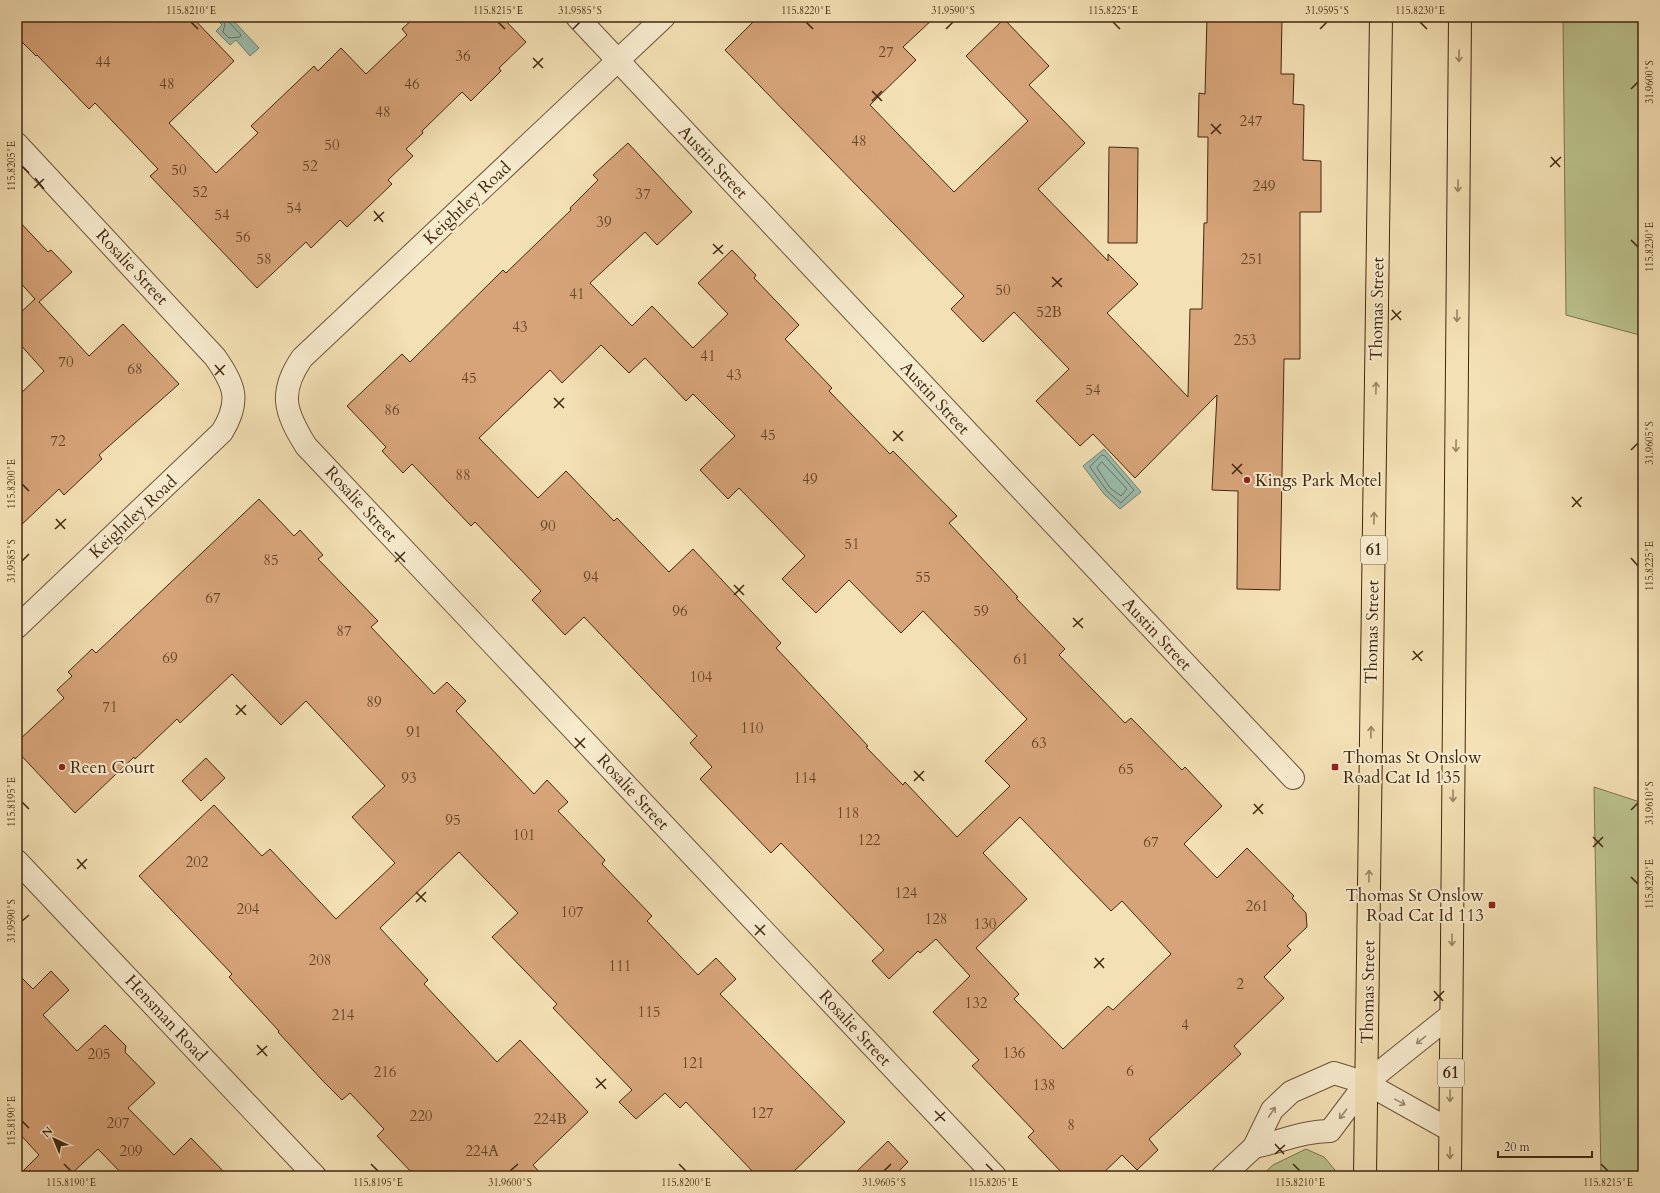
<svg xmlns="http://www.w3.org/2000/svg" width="1660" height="1193" viewBox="0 0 1660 1193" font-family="Cardo,serif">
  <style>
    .green { fill: #bbc28d; stroke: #7e744e }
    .water { fill: #9bbdaf; stroke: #77816f }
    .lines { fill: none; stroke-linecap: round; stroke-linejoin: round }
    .shore { stroke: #6e7260; stroke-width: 1 }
    .building { fill: #d7a479; stroke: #412710; fill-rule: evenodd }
    .minor-casing { stroke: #6e5539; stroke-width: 24 }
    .tertiary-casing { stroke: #6e5539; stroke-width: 24 }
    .primary-casing { stroke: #412710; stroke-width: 24 }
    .minor { stroke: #f7ebce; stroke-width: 22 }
    .tertiary { stroke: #f7ebce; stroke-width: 22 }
    .primary { stroke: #f3e0b4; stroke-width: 22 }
    .oneway { stroke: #9a8462 }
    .oneway2 { stroke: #9c896f }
    .ticks { fill: none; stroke: #412710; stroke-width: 1.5 }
    .poi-dot { fill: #8f2418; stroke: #f7ebce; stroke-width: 1.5 }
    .labels { text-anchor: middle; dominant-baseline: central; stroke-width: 4; stroke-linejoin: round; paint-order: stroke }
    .number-label { font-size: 15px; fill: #66462a }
    .shield { fill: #f7ebce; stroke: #786249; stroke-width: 1 }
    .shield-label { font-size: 16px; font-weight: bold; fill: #412710 }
    .street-label { font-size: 17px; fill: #412710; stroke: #f7ebce }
    .poi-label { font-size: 17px; fill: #412710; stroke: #f7ebce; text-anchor: start }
    .neatline { fill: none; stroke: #412710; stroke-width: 1.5 }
    .ticks-label { font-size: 10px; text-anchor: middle; fill: #412710 }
  </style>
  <rect width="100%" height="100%" fill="#f3e0b4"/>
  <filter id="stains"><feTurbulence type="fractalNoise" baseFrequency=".005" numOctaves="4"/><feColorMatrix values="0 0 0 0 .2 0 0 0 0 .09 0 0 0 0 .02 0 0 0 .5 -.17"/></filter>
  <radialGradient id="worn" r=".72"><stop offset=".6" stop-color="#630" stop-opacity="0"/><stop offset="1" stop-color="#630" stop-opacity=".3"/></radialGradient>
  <g class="green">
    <polygon points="1563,17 1643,17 1643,336 1566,315"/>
    <polygon points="1594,787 1643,803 1643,1176 1601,1176"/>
    <polygon points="1306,1149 1324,1157 1340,1176 1261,1176 1273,1165"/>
  </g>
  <g class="water">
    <polygon points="214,17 230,17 259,48 250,56 236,40 230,45 216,31 222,25"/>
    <polygon points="1104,449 1141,492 1120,509 1104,494 1083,466"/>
  </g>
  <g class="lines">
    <g class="shore">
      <polyline points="219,17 225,24 223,32 229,38 240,37 241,35 228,21 227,17"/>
      <polygon points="1102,455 1105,456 1134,490 1121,503 1107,491 1090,467"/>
      <polygon points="1102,462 1127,489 1121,496 1110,488 1097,468"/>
    </g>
  </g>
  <g class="building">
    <polygon points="17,17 192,17 234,61 169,123 216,173 258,133 251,126 314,66 318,71 341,48 366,74 407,35 402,29 415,17 502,17 526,42 499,68 501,71 471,101 462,92 422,131 423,133 406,149 413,156 388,180 392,184 347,227 340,220 311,248 306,242 257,288 150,176 158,169 95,103 89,109 37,55 36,56 17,37"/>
    <polygon points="758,17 935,17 903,47 916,60 870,105 954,192 1028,121 966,56 1004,19 1049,66 1029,85 1085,143 1038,189 1108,261 1108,254 1138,284 1107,313 1188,397 1190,309 1202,309 1204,223 1207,223 1208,137 1198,137 1199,93 1205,94 1207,17 1282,17 1281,74 1294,74 1293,104 1304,105 1303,160 1321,161 1321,212 1300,212 1300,359 1284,359 1280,590 1237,589 1238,491 1212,490 1217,395 1135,478 1093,434 1080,446 1036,401 1069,369 1014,312 983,342 951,309 964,296 725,50"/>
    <path d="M628,143l64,69 -35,33 -12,-13 -55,51 42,43 20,-20 41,42 35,-34 -30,-31 34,-33 24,25 -2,3 45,47 -14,14 47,49 -3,3 61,63 3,-3 64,65 -8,7 69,74 -2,1 49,51 -6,6 66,68 6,-5 51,52 3,-3 37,39 -38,38 33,34 30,-30 47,48 -2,2 14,15 1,14 -20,19 4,4 -27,27 20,21 -50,48 7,8 -92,85 9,11 -21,20 -15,-15 -22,21h-35l-37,-39 6,-6 -62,-65 7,-6 -46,-48 37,-36 -34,-37 -16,14 -2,-2 -29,28 -17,-18 12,-11 -103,-107 -10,10 -71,-74 12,-12 -22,-24 7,-7 -113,-119 -19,18 -33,-35 9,-9 -66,-69 -4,4 -59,-62 -9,9 -21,-22 4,-4 -39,-41 55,-52 8,8 93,-92 3,3 65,-63 -1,-2 28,-28 -5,-5zM601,345l28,28 16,-15 41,43 7,-7 42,42 -35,34 28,29 11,-11 66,68 -23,23 34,34 33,-33 52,53 22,-22 104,108 -42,42 25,25 -53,51 -52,-55 -2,3 -37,-38 2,-1 -92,-98 5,-5 -88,-94 -24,23 -52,-54 -3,3 -48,-50 -28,27 -59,-60 71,-68 12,13zM1020,817l91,94 11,-10 49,53 -58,56 -5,-4 -45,43 -49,-50 5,-5 -43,-46 51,-49 -44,-46z"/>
    <polygon points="1109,147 1138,148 1137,243 1108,243"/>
    <polygon points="17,219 48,252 51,250 72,272 39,302 89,356 123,324 179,384 99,455 102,459 64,495 59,489 17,529 17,397 44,371 17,341 17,316 35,299 17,279"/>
    <polygon points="259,499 294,536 300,530 323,555 318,559 378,621 371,627 434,694 447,682 466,701 456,711 534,794 547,780 568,802 558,811 605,860 602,864 652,916 647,921 698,975 716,958 736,979 720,994 845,1122 789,1176 757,1176 686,1102 680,1108 665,1093 636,1119 619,1102 632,1090 553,1008 557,1004 492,937 518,913 459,852 380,928 428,980 424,984 497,1062 520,1040 588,1112 533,1165 543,1176 415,1176 377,1136 384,1129 350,1093 342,1100 322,1080 278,1032 279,1031 229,977 232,974 139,876 214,805 262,856 270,849 336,919 395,863 352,817 385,786 306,701 281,725 232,674 180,723 177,719 135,759 134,757 75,813 17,751 17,742 64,698 57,690 72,676 68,672 92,649 96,653"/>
    <polygon points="206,758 225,778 201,801 182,781"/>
    <polygon points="51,971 69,990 43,1015 77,1051 105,1025 126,1046 125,1052 155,1083 128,1108 174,1155 191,1138 228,1176 124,1176 98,1149 69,1176 18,1176 39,1155 17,1131 17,973 33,989"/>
    <polygon points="888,1141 908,1162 894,1176 852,1176"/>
  </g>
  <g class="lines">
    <defs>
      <g id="minor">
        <polyline points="577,17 1293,778"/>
        <path d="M664,17l-362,341c-24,35 -17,54 4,88l689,730"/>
        <path d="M17,144l198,213c20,28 26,44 7,75l-205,195"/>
        <polyline points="17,861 315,1176"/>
      </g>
      <g id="tertiary">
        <path d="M1254,1147c26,-5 50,-16 76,-16l36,-48 85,-68"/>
        <polyline points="1223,1176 1254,1147 1272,1110 1291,1092 1334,1073 1366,1083 1450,1130"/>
      </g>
      <g id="primary">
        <polyline points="1365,1176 1381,17"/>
        <polyline points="1450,1176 1460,17"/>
      </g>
    </defs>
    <use href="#minor" class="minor-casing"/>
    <use href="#tertiary" class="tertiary-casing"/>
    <use href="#primary" class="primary-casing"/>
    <use href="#minor" class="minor"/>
    <use href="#tertiary" class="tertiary"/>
    <use href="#primary" class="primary"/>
  </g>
  <defs><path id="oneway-shaft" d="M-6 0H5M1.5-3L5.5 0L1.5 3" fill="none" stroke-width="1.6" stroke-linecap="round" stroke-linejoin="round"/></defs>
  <g class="oneway">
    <use href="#oneway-shaft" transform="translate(1459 56) rotate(91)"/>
    <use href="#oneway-shaft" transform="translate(1458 186) rotate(91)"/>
    <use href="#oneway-shaft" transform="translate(1457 316) rotate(91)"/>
    <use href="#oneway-shaft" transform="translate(1376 388) rotate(-89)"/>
    <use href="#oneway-shaft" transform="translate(1456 446) rotate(91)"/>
    <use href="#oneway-shaft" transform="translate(1374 518) rotate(-89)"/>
    <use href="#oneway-shaft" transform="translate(1371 732) rotate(-89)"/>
    <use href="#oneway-shaft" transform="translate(1453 796) rotate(90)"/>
    <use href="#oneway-shaft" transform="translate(1369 876) rotate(-89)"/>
    <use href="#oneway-shaft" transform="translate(1452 940) rotate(90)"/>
    <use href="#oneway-shaft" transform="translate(1450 1096) rotate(91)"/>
    <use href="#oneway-shaft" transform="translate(1450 1153) rotate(91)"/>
  </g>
  <g class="oneway2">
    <use href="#oneway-shaft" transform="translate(1421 1040) rotate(141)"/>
    <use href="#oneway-shaft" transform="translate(1400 1102) rotate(29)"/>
    <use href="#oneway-shaft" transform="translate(1272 1112) rotate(-56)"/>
    <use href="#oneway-shaft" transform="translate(1343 1114) rotate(127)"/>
  </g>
  <path class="ticks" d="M191,22l7,7M498,22l7,7M806,22l7,7M1113,22l7,7M1420,22l7,7M573,29l7,-7M946,29l7,-7M1320,29l7,-7M533,58l10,10M533,68l10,-10M1631,89l7,-7M872,91l10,10M872,101l10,-10M1211,124l10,10M1211,134l10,-10M1551,157l9,10M22,166l7,7M1550,167l11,-10M35,178l9,11M34,188l10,-9M374,211l9,11M374,221l10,-9M1631,240l7,7M713,244l10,10M713,254l10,-9M1052,277l10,10M1052,287l10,-9M1392,310l9,10M1391,320l10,-9M215,365l9,10M215,375l10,-10M554,398l10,10M554,408l10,-10M893,431l10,10M893,441l10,-10M1631,450l7,-7M1232,464l10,10M1232,474l10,-10M22,484l7,7M1572,497l9,10M1572,507l10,-10M56,519l9,10M55,529l11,-10M395,552l10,10M1631,558l7,8M22,561l7,-7M395,562l10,-10M734,585l10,10M734,595l10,-10M1073,618l10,10M1073,627l10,-9M1413,651l9,10M1412,660l11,-9M236,705l10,10M236,715l10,-10M575,738l10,10M575,748l10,-10M914,771l10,10M914,781l10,-10M22,802l7,7M1254,804l9,10M1631,810l7,-7M1253,814l10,-10M1593,837l10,10M1593,847l10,-10M77,859l9,10M77,869l10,-10M1631,877l7,7M416,892l10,10M416,902l10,-10M22,921l7,-6M755,925l10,10M755,935l10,-10M1095,958l9,10M1094,968l10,-10M1434,991l9,10M1434,1001l10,-10M257,1045l10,11M257,1055l10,-9M596,1078l10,11M596,1088l10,-9M935,1111l10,10M22,1121l7,7M935,1121l10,-9M1275,1144l9,10M1275,1154l10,-9M64,1164l7,7M371,1164l7,7M679,1164l7,7M986,1164l7,7M1293,1164l7,7M1601,1164l7,7M510,1171l8,-7M884,1171l7,-7"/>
  <g class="poi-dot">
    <circle cx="1247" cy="480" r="4"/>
    <circle cx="62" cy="767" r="4"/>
    <rect x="1331" y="763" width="8" height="8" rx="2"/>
    <rect x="1488" y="901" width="8" height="8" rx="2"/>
  </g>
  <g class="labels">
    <g class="number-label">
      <text x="886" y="52">27</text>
      <text x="463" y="56">36</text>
      <text x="103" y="62">44</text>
      <text x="167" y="84">48</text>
      <text x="412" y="84">46</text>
      <text x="383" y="112">48</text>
      <text x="1251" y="121">247</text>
      <text x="859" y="141">48</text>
      <text x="332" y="145">50</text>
      <text x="310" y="166">52</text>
      <text x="179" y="170">50</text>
      <text x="1264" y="186">249</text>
      <text x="200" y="192">52</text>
      <text x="643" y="194">37</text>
      <text x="294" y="208">54</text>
      <text x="222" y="215">54</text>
      <text x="604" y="222">39</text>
      <text x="243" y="237">56</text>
      <text x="264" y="259">58</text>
      <text x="1252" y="259">251</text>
      <text x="1003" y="290">50</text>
      <text x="577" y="294">41</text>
      <text x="1049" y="312">52B</text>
      <text x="520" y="327">43</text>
      <text x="1245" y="340">253</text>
      <text x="708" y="356">41</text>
      <text x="66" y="362">70</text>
      <text x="135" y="369">68</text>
      <text x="734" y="375">43</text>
      <text x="469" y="378">45</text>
      <text x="1093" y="390">54</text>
      <text x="392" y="410">86</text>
      <text x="768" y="435">45</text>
      <text x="58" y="441">72</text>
      <text x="463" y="475">88</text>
      <text x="810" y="479">49</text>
      <text x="548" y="526">90</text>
      <text x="852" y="544">51</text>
      <text x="271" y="560">85</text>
      <text x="591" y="577">94</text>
      <text x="923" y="577">55</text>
      <text x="213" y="598">67</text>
      <text x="680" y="611">96</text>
      <text x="981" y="611">59</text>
      <text x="344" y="631">87</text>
      <text x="170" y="658">69</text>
      <text x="1021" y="659">61</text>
      <text x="701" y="677">104</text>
      <text x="374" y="702">89</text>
      <text x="110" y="707">71</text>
      <text x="752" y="728">110</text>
      <text x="414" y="732">91</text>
      <text x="1039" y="743">63</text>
      <text x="1126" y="769">65</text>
      <text x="409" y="778">93</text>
      <text x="805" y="778">114</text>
      <text x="848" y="813">118</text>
      <text x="453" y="820">95</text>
      <text x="524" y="835">101</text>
      <text x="869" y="840">122</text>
      <text x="1151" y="842">67</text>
      <text x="197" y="862">202</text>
      <text x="906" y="893">124</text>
      <text x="1257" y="906">261</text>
      <text x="248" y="909">204</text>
      <text x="572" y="912">107</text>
      <text x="936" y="919">128</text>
      <text x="985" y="924">130</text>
      <text x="320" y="960">208</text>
      <text x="620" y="966">111</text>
      <text x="1240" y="984">2</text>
      <text x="976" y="1003">132</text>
      <text x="649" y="1012">115</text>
      <text x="343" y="1015">214</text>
      <text x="1185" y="1025">4</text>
      <text x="1014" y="1053">136</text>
      <text x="99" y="1054">205</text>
      <text x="693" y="1063">121</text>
      <text x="1130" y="1071">6</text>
      <text x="385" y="1072">216</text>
      <text x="1044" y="1085">138</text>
      <text x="762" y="1113">127</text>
      <text x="421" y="1116">220</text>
      <text x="550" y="1119">224B</text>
      <text x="118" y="1123">207</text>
      <text x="1071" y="1125">8</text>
      <text x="131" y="1151">209</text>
      <text x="482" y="1151">224A</text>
    </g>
    <g class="shield">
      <rect x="1361" y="536" width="26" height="28" rx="3"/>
      <rect x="1438" y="1059" width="26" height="28" rx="3"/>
    </g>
    <g class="shield-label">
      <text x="1374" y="550">61</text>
      <text x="1451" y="1073">61</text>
    </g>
    <g class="street-label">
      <text transform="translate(713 162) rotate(47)">Austin Street</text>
      <text transform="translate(467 203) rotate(-43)">Keightley Road</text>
      <text transform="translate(132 267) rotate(47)">Rosalie Street</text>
      <text transform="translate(1377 309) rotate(-89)">Thomas Street</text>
      <text transform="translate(935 398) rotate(47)">Austin Street</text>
      <text transform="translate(361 504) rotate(47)">Rosalie Street</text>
      <text transform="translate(133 517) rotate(-43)">Keightley Road</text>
      <text transform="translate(1372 632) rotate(-89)">Thomas Street</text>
      <text transform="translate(1157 634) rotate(47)">Austin Street</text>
      <text transform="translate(633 792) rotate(47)">Rosalie Street</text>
      <text transform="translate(1368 992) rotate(-89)">Thomas Street</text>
      <text transform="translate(166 1018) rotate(47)">Hensman Road</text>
      <text transform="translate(855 1028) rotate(47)">Rosalie Street</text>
    </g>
    <g class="poi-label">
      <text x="1255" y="480">Kings Park Motel</text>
      <text x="1343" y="757">Thomas St Onslow<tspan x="1343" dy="20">Road Cat Id 135</tspan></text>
      <text x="70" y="767">Reen Court</text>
      <text x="1484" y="895" text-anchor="end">Thomas St Onslow<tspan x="1484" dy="20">Road Cat Id 113</tspan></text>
    </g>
  </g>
  <rect width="1660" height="1193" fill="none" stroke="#f3e0b4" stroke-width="44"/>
  <g transform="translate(54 1139) rotate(316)" stroke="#f7ebce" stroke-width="3" paint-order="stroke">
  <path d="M0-3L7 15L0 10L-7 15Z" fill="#412710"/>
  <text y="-6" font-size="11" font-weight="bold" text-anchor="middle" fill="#412710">N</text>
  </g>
  <path d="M1498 1151v6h94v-6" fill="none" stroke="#412710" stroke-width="2"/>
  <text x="1504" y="1151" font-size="12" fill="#412710" stroke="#f7ebce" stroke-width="3" paint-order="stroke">20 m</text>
  <rect x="22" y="22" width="1616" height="1149" class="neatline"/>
  <g class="ticks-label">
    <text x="191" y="14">115.8210°E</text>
    <text x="498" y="14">115.8215°E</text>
    <text x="580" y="14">31.9585°S</text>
    <text x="806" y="14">115.8220°E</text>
    <text x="953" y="14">31.9590°S</text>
    <text x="1113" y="14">115.8225°E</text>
    <text x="1327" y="14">31.9595°S</text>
    <text x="1420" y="14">115.8230°E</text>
    <text transform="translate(1649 82) rotate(-90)" y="4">31.9600°S</text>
    <text transform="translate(11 166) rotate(-90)" y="4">115.8205°E</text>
    <text transform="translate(1649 247) rotate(-90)" y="4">115.8230°E</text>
    <text transform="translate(1649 443) rotate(-90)" y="4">31.9605°S</text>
    <text transform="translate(11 484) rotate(-90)" y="4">115.8200°E</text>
    <text transform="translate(11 561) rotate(-90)" y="4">31.9585°S</text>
    <text transform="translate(1649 566) rotate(-90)" y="4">115.8225°E</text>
    <text transform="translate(11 802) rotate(-90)" y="4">115.8195°E</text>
    <text transform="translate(1649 803) rotate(-90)" y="4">31.9610°S</text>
    <text transform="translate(1649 884) rotate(-90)" y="4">115.8220°E</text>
    <text transform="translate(11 921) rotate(-90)" y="4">31.9590°S</text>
    <text transform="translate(11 1121) rotate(-90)" y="4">115.8190°E</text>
    <text x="71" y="1186">115.8190°E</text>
    <text x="378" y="1186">115.8195°E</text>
    <text x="510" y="1186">31.9600°S</text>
    <text x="686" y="1186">115.8200°E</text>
    <text x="884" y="1186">31.9605°S</text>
    <text x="993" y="1186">115.8205°E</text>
    <text x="1300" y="1186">115.8210°E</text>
    <text x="1608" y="1186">115.8215°E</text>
  </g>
  <rect width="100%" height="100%" filter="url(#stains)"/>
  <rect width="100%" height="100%" fill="url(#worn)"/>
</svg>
